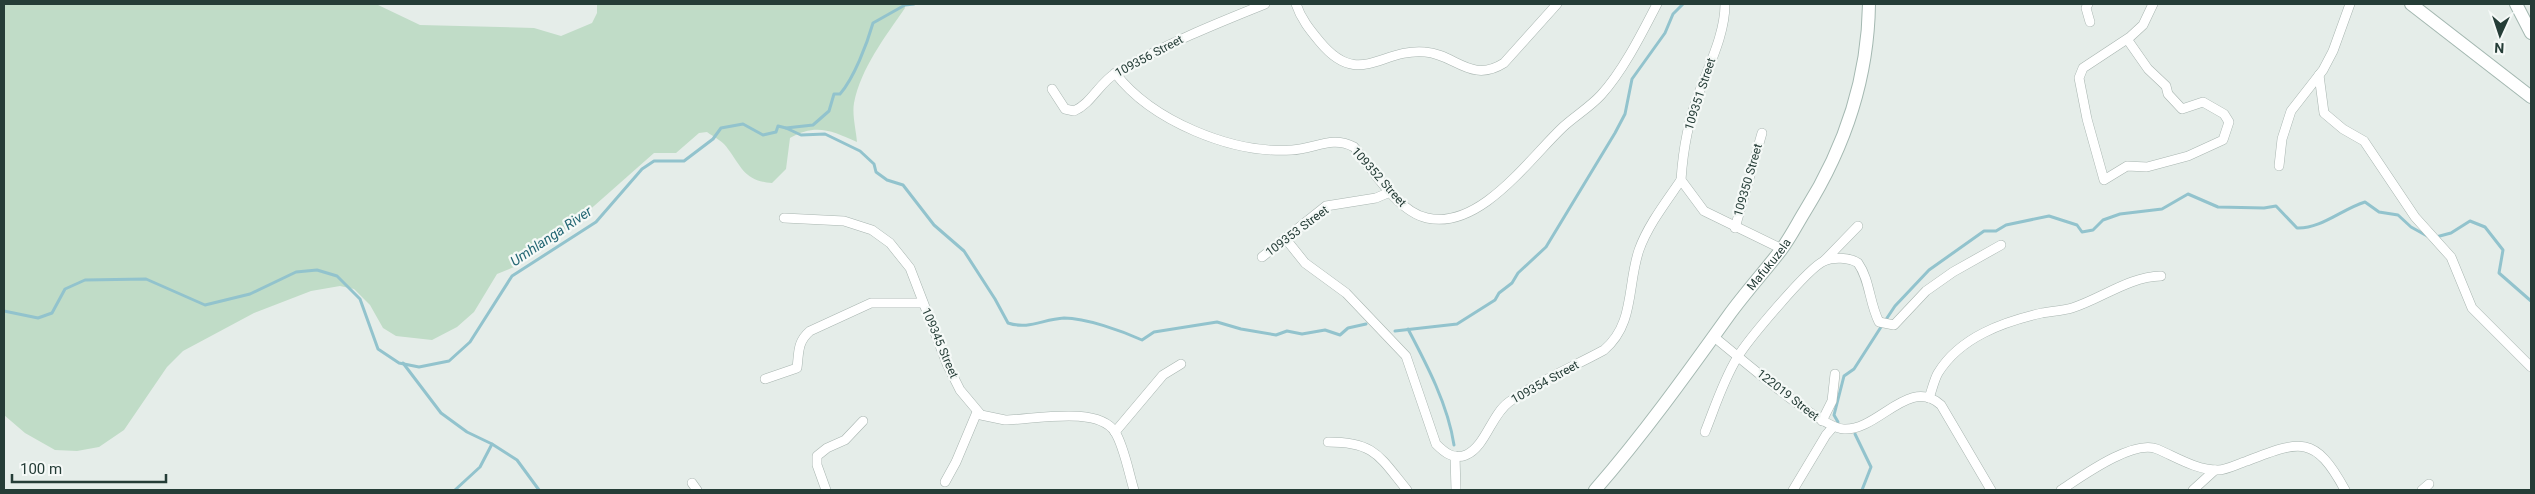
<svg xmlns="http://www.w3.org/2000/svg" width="2535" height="494" viewBox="0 0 2535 494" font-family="Roboto,sans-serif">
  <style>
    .green { fill: #c0dcc7 }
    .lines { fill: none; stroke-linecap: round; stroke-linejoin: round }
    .stream { stroke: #92c3cd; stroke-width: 3 }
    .street-casing { stroke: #a8b5b0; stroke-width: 10 }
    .secondary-casing { stroke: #a4b8b1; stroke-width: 14 }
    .street { stroke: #fff; stroke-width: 9 }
    .secondary { stroke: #fff; stroke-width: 12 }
    .labels { text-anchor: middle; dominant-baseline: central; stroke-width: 4.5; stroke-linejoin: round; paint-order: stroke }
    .street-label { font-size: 12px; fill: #253d37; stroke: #f5f9f7 }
    .water-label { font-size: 14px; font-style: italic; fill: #246774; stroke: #f5f9f7 }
  </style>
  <rect width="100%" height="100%" fill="#e5ede9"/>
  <path class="green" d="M4,4h372l44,21 114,3 27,8 31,-13 5,-10v-9h307l1,4c-20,29 -44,60 -51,95 -2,12 2,27 3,39 -25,-11 -41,-19 -67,-4l-4,31 -14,14c-27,-2 -30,-15 -44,-34 -4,-7 -14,-12 -21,-17l-8,1 -23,20h-22l-77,68 -63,46 -17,7 -23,38 -17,15 -25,13 -36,-4 -13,-8 -13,-23 -16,-16 -14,-3 -29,5 -57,22 -71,38 -16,16 -43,63 -25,17 -22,4 -22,-1 -30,-17 -21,-18z"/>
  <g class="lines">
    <g class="stream">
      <path d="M786,128l15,7 24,-1 35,17 14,13 2,8 11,8 16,5 31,40 30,26 31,48 13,24c21,7 35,-4 56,-5 22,0 58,13 78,22l12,-8 63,-10 24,7 35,6 11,-4 15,3 23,-4 15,5 8,-7 18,-4"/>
      <polyline points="2436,237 2451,233 2470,221 2485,227 2503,250 2499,273 2531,301"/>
      <path d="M4,311l34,7 14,-5 13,-24 20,-9 61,-1 59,26 45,-11 46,-22 21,-2 20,6 23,23 18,50 21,14 20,4 30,-6 21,-19 42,-66 84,-54 46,-53 12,-8h30l29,-22 8,-11 22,-4 20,11 13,-3 2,-6 8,2 27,-3 16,-14 5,-17h6c14,-16 27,-50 33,-71l32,-18 9,-1"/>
      <path d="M1885,321l10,-15 34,-36 55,-39h12l10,-6 43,-9 28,9 5,7 11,-2 10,-10 17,-6 42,-5 26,-15 30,13 46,1 12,-2 21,22c24,1 45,-19 68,-26l14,10 19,3 13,12 18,10"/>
      <path d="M1408,329c19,36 40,76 46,116"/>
      <polyline points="1395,331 1457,324 1495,300 1499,293 1512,283 1518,273 1546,247 1615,133 1625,114 1632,79 1665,33 1673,14 1683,4"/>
      <polyline points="403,363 441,413 467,432 492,444 517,460 539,490"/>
      <polyline points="1838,422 1834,415 1844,376 1854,369 1881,327"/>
      <polyline points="1855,434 1871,467 1862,490"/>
      <polyline points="455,490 480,467 492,444"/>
    </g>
    <defs>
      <g id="street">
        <path d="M1296,4c5,15 14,26 24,38 39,47 61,6 105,10 30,2 46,32 79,11l53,-59"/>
        <path d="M1725,4c0,30 -16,61 -26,89 -11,28 -16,57 -18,87l23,31 78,38"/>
        <polyline points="2088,4 2086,8 2090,22"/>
        <polyline points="2127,39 2148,69 2166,86 2168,94 2182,109 2203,102 2224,114 2229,122 2223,140 2188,156 2147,167 2127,166 2104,180 2087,119 2079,78 2083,68 2130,37 2143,25 2153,4"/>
        <path d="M1115,73c37,48 117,81 177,77 23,-1 40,-15 62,-3 18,22 44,65 73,71 53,12 101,-58 136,-91 12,-11 27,-20 38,-32 22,-24 41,-62 56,-91"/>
        <polyline points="2319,75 2324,113 2343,129 2364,141 2415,217 2451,257 2472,308 2531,367"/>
        <path d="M1052,89l13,20 9,2c17,-7 26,-29 42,-38 47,-28 99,-49 149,-69"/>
        <polyline points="2279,166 2282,139 2291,111 2323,70 2333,51 2350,4"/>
        <path d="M784,218l60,3 28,9 18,13 20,25 37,96 13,26 21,25 24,5c27,0 93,-15 110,12 9,14 14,42 19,58"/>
        <polyline points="1735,228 1762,133"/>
        <path d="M1285,238l20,25 41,30 60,63 30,88c8,8 17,16 30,11 20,-9 25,-40 43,-53 29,-21 64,-35 95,-52 31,-26 23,-65 35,-100 9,-25 27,-48 42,-70"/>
        <polyline points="1262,257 1326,206 1376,198 1390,192"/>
        <polyline points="1824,261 1858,226"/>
        <path d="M1714,337c23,18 107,92 130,92 34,2 65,-53 97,-24l50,85"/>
        <path d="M765,379l32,-11c2,-15 0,-26 13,-37l61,-28h52"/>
        <path d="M1929,398c3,-8 5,-18 9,-25 22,-36 65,-51 104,-60 10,-2 20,-2 30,-5 31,-10 56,-31 89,-32"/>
        <polyline points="1822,421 1832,401 1835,374"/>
        <polyline points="1115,432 1163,375 1181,364"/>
        <path d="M1705,432c10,-25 18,-51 32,-74 10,-17 71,-90 87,-97 9,-4 25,-4 34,2 12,17 11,39 21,59l15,3 32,-34 27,-19 48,-27"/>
        <path d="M1328,442c47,0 51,14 79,48"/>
        <polyline points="1455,456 1456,490"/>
        <polyline points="945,482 956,462 977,412"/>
        <polyline points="692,483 697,490"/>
        <polyline points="826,490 817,465 817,456 827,448 845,440 863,421"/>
        <polyline points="1793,490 1826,435 1833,427"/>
        <path d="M2061,490c20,-13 72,-51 96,-41 19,8 39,21 61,21 9,0 19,-6 29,-9 54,-21 68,-26 98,29"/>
        <polyline points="2193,490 2215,470"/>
        <polyline points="2422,490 2429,484"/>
      </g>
      <g id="secondary">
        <polyline points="2411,4 2531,97"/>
        <polyline points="2516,4 2531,33"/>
        <path id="s1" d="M1595,490c48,-55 91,-115 134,-175 16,-22 35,-43 52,-65 9,-12 16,-26 24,-39 40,-64 63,-131 64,-207"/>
      </g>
    </defs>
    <use href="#street" class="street-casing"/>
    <use href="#secondary" class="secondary-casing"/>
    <use href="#street" class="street"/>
    <use href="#secondary" class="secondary"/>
  </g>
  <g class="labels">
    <g class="street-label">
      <text transform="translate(1149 56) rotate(-28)">109356 Street</text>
      <text transform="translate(1700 94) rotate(-72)">109351 Street</text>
      <text transform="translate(1379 177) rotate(48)">109352 Street</text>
      <text transform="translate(1748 180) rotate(-74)">109350 Street</text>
      <text transform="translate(1297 231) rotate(-37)">109353 Street</text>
      <text stroke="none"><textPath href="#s1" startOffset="285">Mafukuzela</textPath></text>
      <text transform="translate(940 343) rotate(67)">109345 Street</text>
      <text transform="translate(1545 382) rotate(-29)">109354 Street</text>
      <text transform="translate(1788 395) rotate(38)">122019 Street</text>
    </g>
    <g class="water-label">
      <text transform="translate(551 236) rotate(-34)">Umhlanga River</text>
    </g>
  </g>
  <rect width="2535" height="494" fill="none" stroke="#253d37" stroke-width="10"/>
  <g transform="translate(2500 35) rotate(183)" stroke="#f5f9f7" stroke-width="4" paint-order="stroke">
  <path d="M0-4L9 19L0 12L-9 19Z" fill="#253d37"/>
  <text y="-8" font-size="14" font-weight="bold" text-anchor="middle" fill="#253d37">N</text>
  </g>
  <path d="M12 474v8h154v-8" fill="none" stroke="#253d37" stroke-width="2.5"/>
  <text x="20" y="474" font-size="15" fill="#253d37" stroke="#f5f9f7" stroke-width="4" paint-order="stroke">100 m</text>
</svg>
